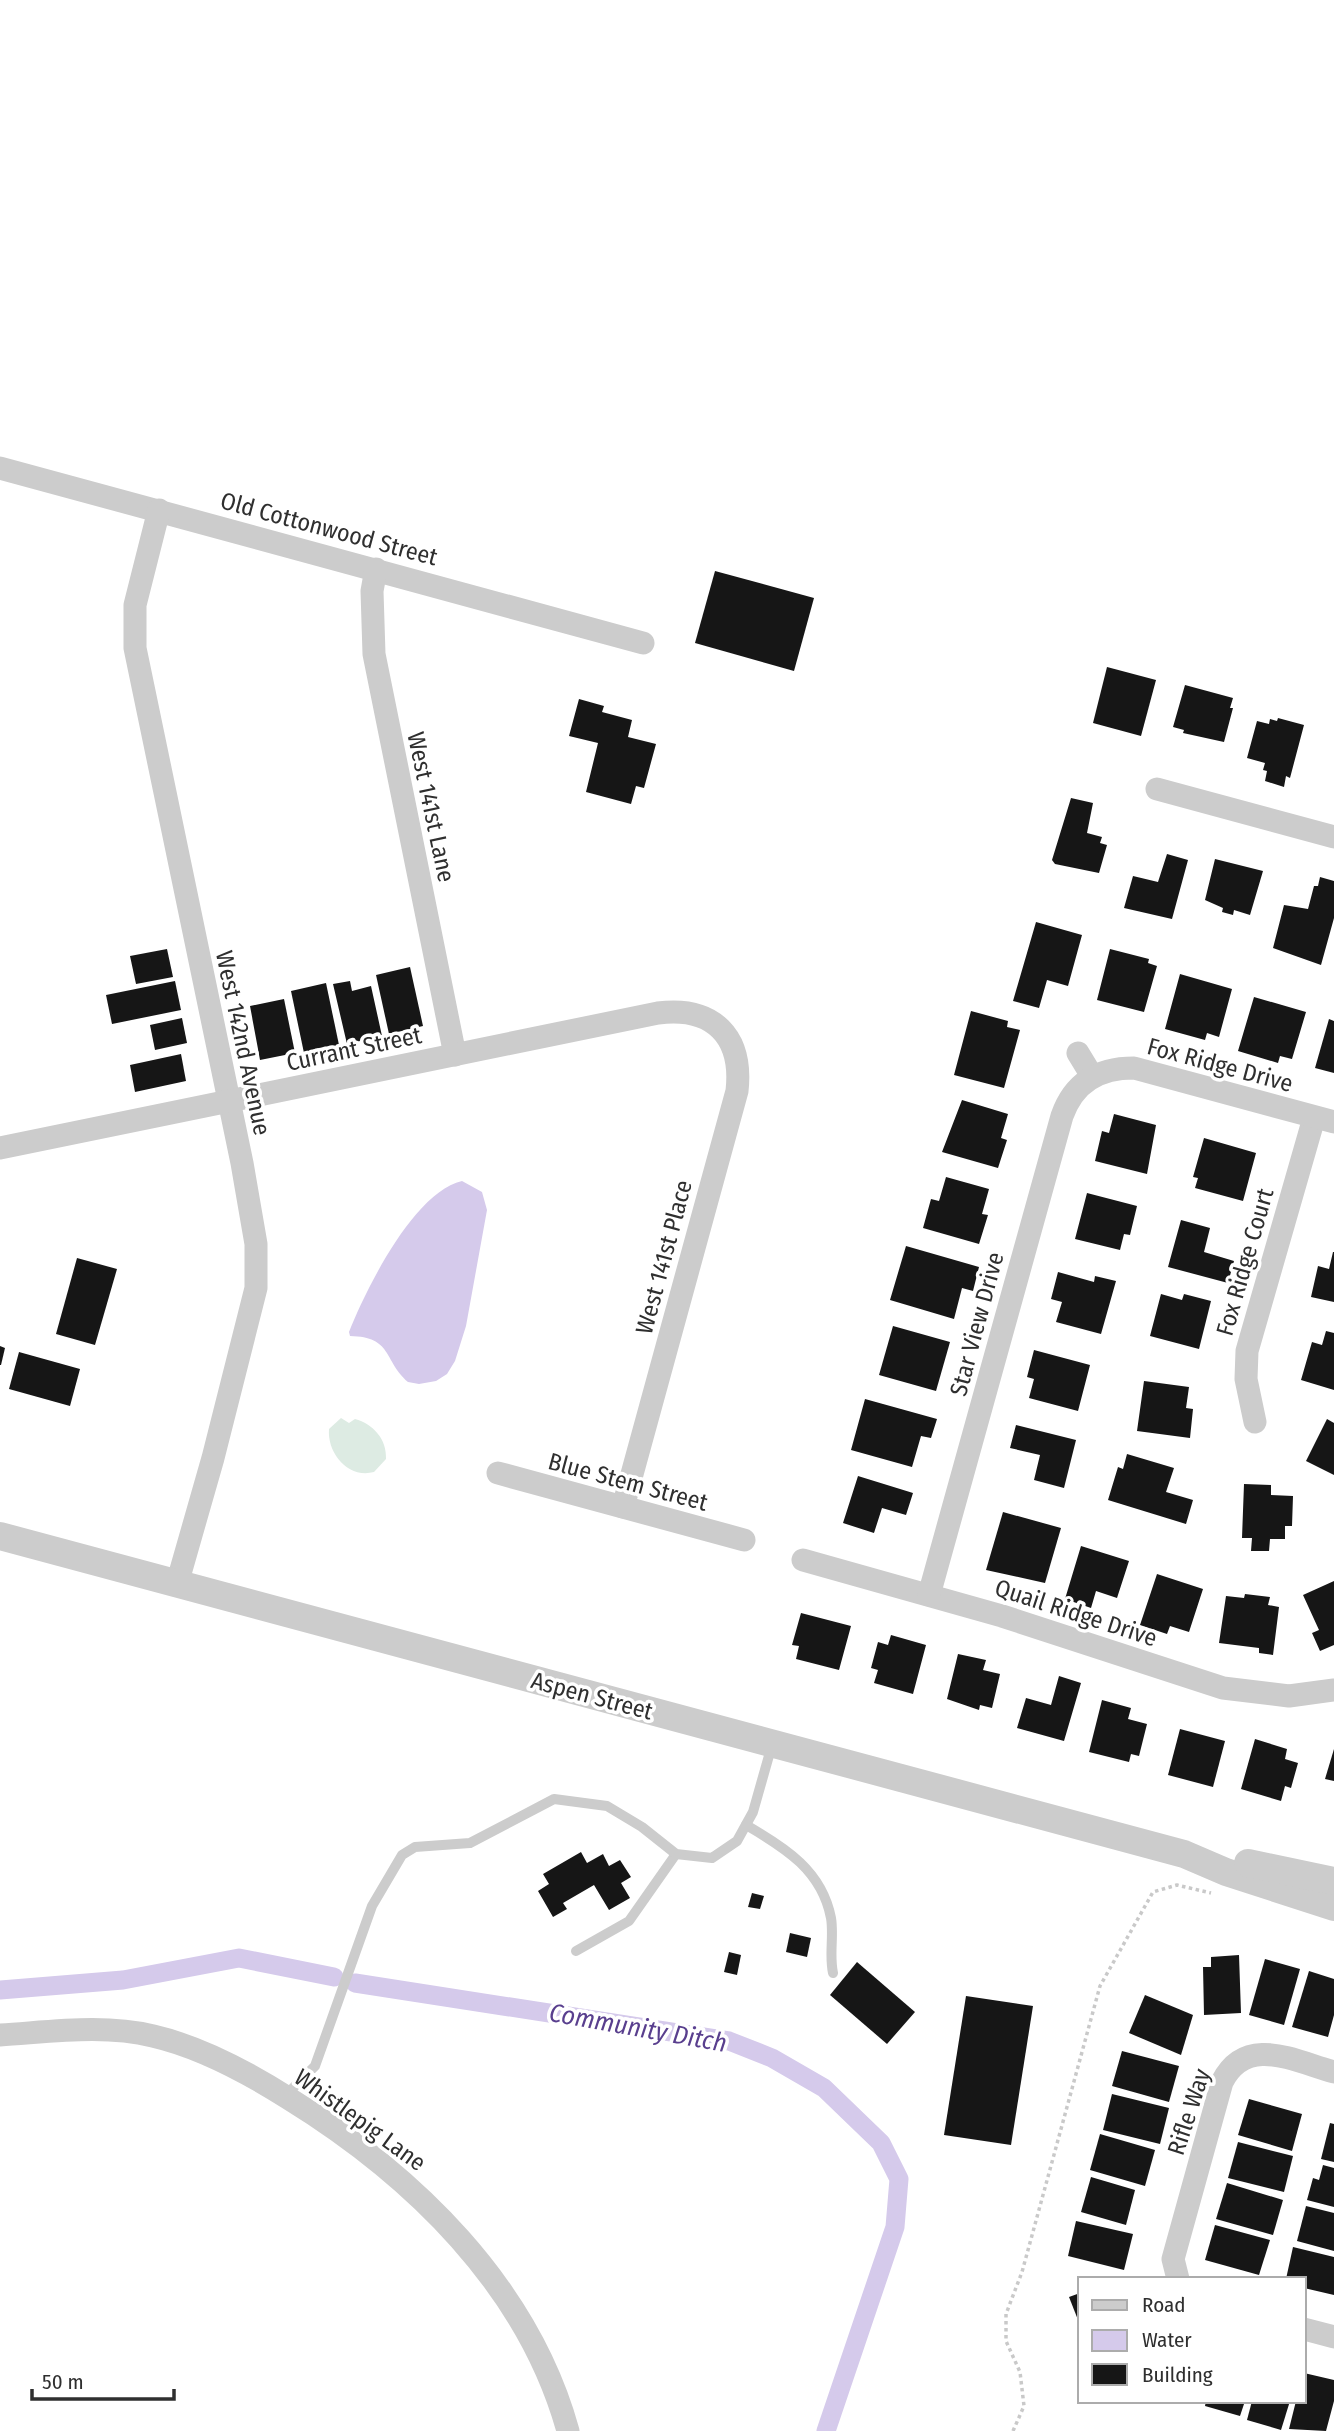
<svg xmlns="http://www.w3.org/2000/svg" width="1334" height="2431" viewBox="0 0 1334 2431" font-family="'Fira Sans Condensed',sans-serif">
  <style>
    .green { fill: #ddebe3 }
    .water { fill: #d5caeb }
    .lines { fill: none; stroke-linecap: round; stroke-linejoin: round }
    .canal { stroke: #d5caeb; stroke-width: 19 }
    .building { fill: #161616 }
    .path { stroke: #c9c9c9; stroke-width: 3.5; stroke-dasharray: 3.5 3.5; stroke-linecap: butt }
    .service { stroke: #ccc; stroke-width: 10 }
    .minor { stroke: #ccc; stroke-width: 23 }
    .tertiary { stroke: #ccc; stroke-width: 28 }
    .labels { text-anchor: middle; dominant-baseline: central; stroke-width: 7; stroke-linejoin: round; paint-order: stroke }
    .street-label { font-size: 24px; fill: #2f2f2f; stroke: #fff }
    .water-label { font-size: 26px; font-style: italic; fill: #593f8e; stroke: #fff }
  </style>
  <rect width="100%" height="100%" fill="#fff"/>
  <path class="green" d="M341,1418l8,5 6,-4c18,5 32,20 31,40l-12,13c-26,7 -47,-19 -45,-43z"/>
  <path class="water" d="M462,1181l20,11 5,18 -21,116 -11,35 -8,13 -11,7 -17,3 -11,-2c-25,-22 -15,-45 -58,-46l-1,-4c17,-43 65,-140 113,-151z"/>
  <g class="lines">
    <g class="canal">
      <polyline points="355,1983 729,2041 772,2058 824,2088 881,2143 899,2179 895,2227 826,2431"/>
      <polyline points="0,1990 123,1980 239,1958 334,1977"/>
    </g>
  </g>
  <g class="building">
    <polygon points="715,571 814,598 794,671 695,643"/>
    <polygon points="1107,667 1156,680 1141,736 1093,723"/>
    <polygon points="1185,685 1233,698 1230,708 1233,708 1224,742 1183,733 1184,730 1173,727"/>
    <polygon points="579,699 604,706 602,712 632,720 628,737 656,744 644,788 636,786 631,804 586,792 598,743 569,736"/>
    <polygon points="1278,718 1304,725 1290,778 1286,776 1284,787 1265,781 1267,771 1263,770 1265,763 1247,758 1257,721 1269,724 1270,719 1277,721"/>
    <polygon points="1071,798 1093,803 1087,833 1102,837 1100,843 1107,845 1099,873 1055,864 1052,860"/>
    <polygon points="1167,854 1188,860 1172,919 1124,908 1133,876 1158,882"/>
    <polygon points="1215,859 1263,871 1250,915 1234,910 1233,915 1222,912 1223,908 1205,900"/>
    <polygon points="1320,877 1334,881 1334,918 1321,965 1273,948 1284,905 1308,909 1314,886 1318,886"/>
    <polygon points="1036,922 1082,935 1068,986 1047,980 1039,1008 1013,1001"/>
    <polygon points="167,949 173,977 136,984 130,956"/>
    <polygon points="1110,949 1149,959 1148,963 1157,966 1144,1012 1097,1000"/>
    <polygon points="410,967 423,1026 389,1034 376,975"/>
    <polygon points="1180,974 1232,989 1219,1037 1207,1033 1205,1040 1165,1029"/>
    <polygon points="175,981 181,1010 112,1024 106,995"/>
    <polygon points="350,981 352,991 371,986 382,1036 347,1044 333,984"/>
    <polygon points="326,983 339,1045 304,1053 291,991"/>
    <polygon points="1254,997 1306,1012 1292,1059 1280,1056 1278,1063 1238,1051"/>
    <polygon points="284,999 295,1053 260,1060 250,1006"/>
    <polygon points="971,1011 1008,1021 1007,1027 1020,1030 1004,1088 954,1075"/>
    <polygon points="182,1018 187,1043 155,1050 150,1025"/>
    <polygon points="1329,1019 1334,1021 1334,1073 1315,1068"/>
    <polygon points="181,1054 186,1081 135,1092 130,1065"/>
    <polygon points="962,1100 1008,1114 1001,1138 1007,1140 998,1168 942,1152"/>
    <polygon points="1114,1114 1156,1125 1147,1174 1095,1161 1102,1131 1109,1133"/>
    <polygon points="1204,1138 1256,1153 1243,1201 1195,1188 1198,1178 1193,1177"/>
    <polygon points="946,1177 989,1189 982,1214 988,1215 979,1244 923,1228 931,1199 939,1201"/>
    <polygon points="1087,1193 1137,1206 1130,1235 1124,1234 1120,1250 1075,1239"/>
    <polygon points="1181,1220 1210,1228 1204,1252 1234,1261 1228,1283 1168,1267"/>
    <polygon points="906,1246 979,1267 973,1291 962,1288 954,1319 890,1300"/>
    <polygon points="1333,1252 1334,1252 1334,1302 1311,1297 1318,1266 1329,1269"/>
    <polygon points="77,1258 117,1269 95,1345 56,1334"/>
    <polygon points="1058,1272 1094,1282 1095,1276 1116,1281 1101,1334 1056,1322 1062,1302 1051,1299"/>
    <polygon points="1161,1294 1182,1300 1184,1294 1211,1301 1199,1349 1150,1336"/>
    <polygon points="893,1326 950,1342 936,1391 879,1375"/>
    <polygon points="1326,1331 1334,1333 1334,1390 1301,1380 1312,1342 1322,1345"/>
    <polygon points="0,1346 5,1348 1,1365 0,1365"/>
    <polygon points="1034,1350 1090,1365 1078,1411 1029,1398 1034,1379 1027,1377"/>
    <polygon points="19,1352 80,1369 70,1406 9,1389"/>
    <polygon points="1144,1381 1189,1387 1186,1408 1193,1409 1190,1438 1137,1431"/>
    <polygon points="865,1399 937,1419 931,1438 921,1436 912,1467 851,1450"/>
    <polygon points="1327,1419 1334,1423 1334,1475 1306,1461"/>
    <polygon points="1016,1425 1076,1440 1064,1488 1034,1480 1040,1455 1010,1448"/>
    <polygon points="1127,1454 1174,1468 1166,1492 1193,1500 1186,1524 1108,1500 1118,1467 1123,1469"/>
    <polygon points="858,1476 913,1493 906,1515 882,1508 874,1533 843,1523"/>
    <polygon points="1244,1484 1271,1485 1271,1495 1293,1496 1292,1526 1285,1526 1285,1539 1270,1539 1269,1551 1251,1551 1252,1538 1242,1538"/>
    <polygon points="1003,1512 1061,1528 1045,1583 986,1570"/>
    <polygon points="1081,1546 1129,1561 1117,1598 1096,1591 1091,1608 1065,1599"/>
    <polygon points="1157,1574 1203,1589 1189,1632 1170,1626 1167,1634 1140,1625"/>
    <polygon points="1334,1581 1334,1645 1320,1651 1312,1633 1319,1630 1303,1595"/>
    <polygon points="1245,1594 1270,1597 1268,1605 1279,1607 1273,1655 1259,1653 1259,1648 1219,1643 1226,1596 1244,1598"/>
    <polygon points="801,1613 851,1626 839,1670 796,1659 799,1646 792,1645"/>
    <polygon points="891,1635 926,1645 913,1694 874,1683 878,1670 871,1668 878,1642 888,1645"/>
    <polygon points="958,1654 986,1660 983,1670 1000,1674 992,1708 980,1705 979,1710 947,1699"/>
    <polygon points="1059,1676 1081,1683 1064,1741 1017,1728 1026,1698 1051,1705"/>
    <polygon points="1102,1700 1131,1708 1128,1719 1147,1724 1139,1756 1131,1754 1129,1762 1089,1752"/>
    <polygon points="1180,1729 1225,1741 1213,1787 1168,1775"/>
    <polygon points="1255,1739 1287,1749 1285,1759 1298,1763 1291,1788 1285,1786 1281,1801 1241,1789"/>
    <polygon points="1334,1749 1334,1781 1325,1779"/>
    <polygon points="581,1852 587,1863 603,1854 609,1866 620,1860 631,1877 621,1883 630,1898 609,1910 594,1885 563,1903 567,1909 553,1917 538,1891 549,1884 543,1874"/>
    <polygon points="752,1893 764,1896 760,1909 748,1907"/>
    <polygon points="790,1933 811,1938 807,1957 786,1952"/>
    <polygon points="729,1952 741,1955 737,1975 724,1972"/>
    <polygon points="1239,1955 1241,2013 1204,2015 1203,1967 1211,1967 1211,1957"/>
    <polygon points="1265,1959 1300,1969 1284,2025 1249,2015"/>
    <polygon points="857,1962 915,2012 887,2044 830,1995"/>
    <polygon points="1309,1971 1334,1979 1334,2015 1328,2037 1292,2027"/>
    <polygon points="1145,1995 1193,2015 1181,2055 1129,2033"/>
    <polygon points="966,1996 1033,2006 1011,2145 944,2135"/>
    <polygon points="1122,2051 1179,2066 1169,2102 1112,2086"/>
    <polygon points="1112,2094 1169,2108 1160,2144 1103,2130"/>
    <polygon points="1249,2099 1302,2114 1292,2151 1238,2135"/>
    <polygon points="1330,2123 1334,2124 1334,2162 1321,2159"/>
    <polygon points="1100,2134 1155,2150 1145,2186 1090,2170"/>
    <polygon points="1238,2142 1293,2156 1284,2192 1228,2178"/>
    <polygon points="1323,2165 1334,2168 1334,2207 1307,2200 1313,2178 1319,2180"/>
    <polygon points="1091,2177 1135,2190 1126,2225 1081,2212"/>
    <polygon points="1227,2183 1283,2200 1273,2235 1216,2219"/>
    <polygon points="1306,2206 1334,2213 1334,2251 1297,2241"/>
    <polygon points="1076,2221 1133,2234 1124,2270 1068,2256"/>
    <polygon points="1215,2225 1270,2240 1259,2275 1205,2260"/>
    <polygon points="1293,2247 1334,2257 1334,2295 1304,2288 1304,2279 1286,2279"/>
    <polygon points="1080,2293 1080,2325 1069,2297"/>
    <polygon points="1304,2373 1334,2380 1334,2401 1326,2431 1289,2429 1296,2401 1304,2401"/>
    <polygon points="1206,2401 1245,2401 1240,2416 1205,2406"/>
    <polygon points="1252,2401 1290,2401 1281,2430 1247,2420"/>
  </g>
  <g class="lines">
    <polyline class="path" points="1013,2431 1024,2406 1020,2372 1006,2341 1006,2314 1022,2272 1100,1986 1153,1892 1177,1885 1211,1893"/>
    <g class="service">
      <path d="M746,1825c40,23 76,46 85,93 3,18 -2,37 2,55"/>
      <polyline points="576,1951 629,1921 676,1854"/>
      <polyline points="285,2096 315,2066 372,1906 402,1855 415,1847 470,1843 554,1799 607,1806 642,1827 676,1854 712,1858 737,1841 753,1812 772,1745"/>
    </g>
    <g class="minor">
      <polyline points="0,468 643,643"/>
      <polyline points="159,510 135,605 135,648 242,1163 256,1244 256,1288 213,1458 177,1584"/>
      <polyline points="376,569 372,591 374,654 455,1055"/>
      <polyline points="1157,789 1334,837"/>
      <polyline points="1078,1053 1092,1076"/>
      <path d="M0,1148l658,-135c56,-7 85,24 79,78l-114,416"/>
      <polyline points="1255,1422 1246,1379 1247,1351 1314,1118"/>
      <polyline points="498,1473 744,1540"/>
      <polyline points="803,1560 1002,1616 1223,1688 1289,1696 1334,1690"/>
      <path d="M929,1595l133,-479c12,-34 37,-48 72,-48l200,54"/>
      <path d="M0,2035c50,-3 104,-11 153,1 48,11 94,36 135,62 125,77 240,188 280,333"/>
      <path d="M1178,2279l-5,-20 49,-177c24,-48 72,-21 112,-10"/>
      <polyline points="1304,2329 1334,2337"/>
    </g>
    <g class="tertiary">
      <polyline points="0,1536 1184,1854 1226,1872 1334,1907"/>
      <polyline points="1248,1863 1334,1881"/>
    </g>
  </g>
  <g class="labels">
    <g class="street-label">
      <text transform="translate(329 529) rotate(15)">Old Cottonwood Street</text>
      <text transform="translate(431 807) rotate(78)">West 141st Lane</text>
      <text transform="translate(243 1043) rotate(78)">West 142nd Avenue</text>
      <text transform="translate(354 1049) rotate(-12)">Currant Street</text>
      <text transform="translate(1220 1065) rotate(15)">Fox Ridge Drive</text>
      <text transform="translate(664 1257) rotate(-75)">West 141st Place</text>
      <text transform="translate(1245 1262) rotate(-74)">Fox Ridge Court</text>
      <text transform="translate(977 1324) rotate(-75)">Star View Drive</text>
      <text transform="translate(628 1482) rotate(15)">Blue Stem Street</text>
      <text transform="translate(1076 1613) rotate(18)">Quail Ridge Drive</text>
      <text transform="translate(592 1696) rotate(15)">Aspen Street</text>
      <text transform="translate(1189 2112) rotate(-72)">Rifle Way</text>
      <text transform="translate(360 2120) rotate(36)">Whistlepig Lane</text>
    </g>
    <g class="water-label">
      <text transform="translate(638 2028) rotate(10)">Community Ditch</text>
    </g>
  </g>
  <rect x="1078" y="2277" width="228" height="126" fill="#ffffff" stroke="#acacac" stroke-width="2"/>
  <rect x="1092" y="2300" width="35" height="10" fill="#cccccc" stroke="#acacac" stroke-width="2"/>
  <text x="1142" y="2312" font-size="21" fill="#2f2f2f">Road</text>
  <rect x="1092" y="2330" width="35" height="21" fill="#d5caeb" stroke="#acacac" stroke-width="2"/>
  <text x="1142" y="2347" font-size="21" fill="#2f2f2f">Water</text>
  <rect x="1092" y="2364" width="35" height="21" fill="#161616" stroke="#acacac" stroke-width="2"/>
  <text x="1142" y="2382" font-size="21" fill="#2f2f2f">Building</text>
  <path d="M32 2389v10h142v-10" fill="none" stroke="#2f2f2f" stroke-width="3.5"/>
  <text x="42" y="2389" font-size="21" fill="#2f2f2f" stroke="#ffffff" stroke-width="5" paint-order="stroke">50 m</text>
</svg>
